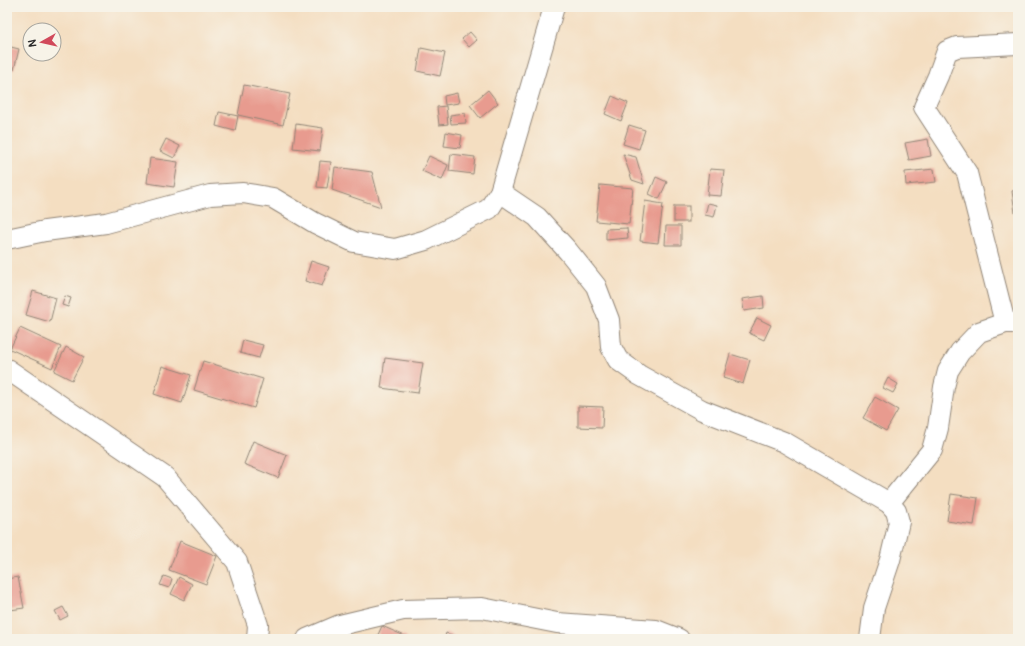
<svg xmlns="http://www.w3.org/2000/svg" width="1025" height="646" viewBox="0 0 1025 646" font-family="Pangolin,sans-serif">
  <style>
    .building { fill: #e89b8f }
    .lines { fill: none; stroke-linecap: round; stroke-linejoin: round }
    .minor-casing { stroke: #908476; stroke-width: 22 }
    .minor { stroke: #fff; stroke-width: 20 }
  </style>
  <rect width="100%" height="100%" fill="#f7f3e8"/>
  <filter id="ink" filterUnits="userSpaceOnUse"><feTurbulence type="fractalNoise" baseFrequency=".025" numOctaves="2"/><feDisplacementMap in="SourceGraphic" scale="8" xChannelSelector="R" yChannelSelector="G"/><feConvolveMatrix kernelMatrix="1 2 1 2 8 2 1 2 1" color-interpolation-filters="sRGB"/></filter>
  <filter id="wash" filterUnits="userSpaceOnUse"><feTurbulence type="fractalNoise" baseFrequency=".012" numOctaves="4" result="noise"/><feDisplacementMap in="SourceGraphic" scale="16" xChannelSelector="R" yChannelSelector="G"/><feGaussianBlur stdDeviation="0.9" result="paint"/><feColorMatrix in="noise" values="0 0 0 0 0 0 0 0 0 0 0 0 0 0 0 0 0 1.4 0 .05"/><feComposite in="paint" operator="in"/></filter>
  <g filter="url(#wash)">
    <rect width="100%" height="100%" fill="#f4dec1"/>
    <g id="blocks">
      <g class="building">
        <polygon points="470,32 477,40 469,47 462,39"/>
        <polygon points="7,46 19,49 14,70 7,68"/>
        <polygon points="421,48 445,53 440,76 417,71"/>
        <polygon points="244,85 290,94 283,125 238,115"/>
        <polygon points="488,90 498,103 480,118 470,105"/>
        <polygon points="457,93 459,103 445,105 444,96"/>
        <polygon points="612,96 628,103 621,121 605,114"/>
        <polygon points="446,106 448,124 439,125 437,107"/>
        <polygon points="219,112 238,116 235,131 216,126"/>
        <polygon points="465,113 466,123 451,124 450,115"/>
        <polygon points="296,124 323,128 320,151 293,148"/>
        <polygon points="629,125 645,130 639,149 623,144"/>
        <polygon points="446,132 462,135 460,148 444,146"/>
        <polygon points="166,139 180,146 174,158 160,151"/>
        <polygon points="928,139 931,156 909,160 905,143"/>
        <polygon points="451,154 475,157 473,174 449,171"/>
        <polygon points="623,154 636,157 644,184 632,180"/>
        <polygon points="429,156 448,165 442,180 422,171"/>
        <polygon points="150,158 178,162 174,187 147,183"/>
        <polygon points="320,161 331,162 327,188 317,187"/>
        <polygon points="335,167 372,172 381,207 332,190"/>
        <polygon points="710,169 724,170 721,196 707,195"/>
        <polygon points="934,169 936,182 906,185 905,172"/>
        <polygon points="656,177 667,182 659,199 649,194"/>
        <polygon points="600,185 633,188 629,224 596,221"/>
        <polygon points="1018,189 1018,212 1015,213 1012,191"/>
        <polygon points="645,201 663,204 658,243 640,241"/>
        <polygon points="708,203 717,205 714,217 705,215"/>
        <rect x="674" y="206" width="15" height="16"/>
        <polygon points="666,226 681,226 681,245 665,245"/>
        <polygon points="627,228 628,238 606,240 606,229"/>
        <polygon points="311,261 329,267 322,286 305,281"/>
        <polygon points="33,291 56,298 50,322 26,315"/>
        <polygon points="65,296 71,298 68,307 62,305"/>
        <polygon points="763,296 764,308 744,311 742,299"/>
        <polygon points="757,318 771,325 764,340 749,333"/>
        <polygon points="20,328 61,347 52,368 10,349"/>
        <polygon points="243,340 263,345 259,358 240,353"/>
        <polygon points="66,347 84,357 72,380 54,371"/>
        <polygon points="730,354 750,360 743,384 723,378"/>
        <polygon points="385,358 423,363 418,393 381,388"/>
        <polygon points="203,361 263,379 254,408 194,390"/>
        <polygon points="162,366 191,375 182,403 154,394"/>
        <polygon points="888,378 898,384 893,393 883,388"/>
        <polygon points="875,397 898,410 886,431 863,418"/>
        <polygon points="578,406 603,407 602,428 578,427"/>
        <polygon points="253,441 287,455 278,478 244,464"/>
        <polygon points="951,494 978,498 974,525 947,521"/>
        <polygon points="180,541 217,556 206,584 169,570"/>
        <polygon points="164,576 172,579 169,588 160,585"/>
        <polygon points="18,577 24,608 10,610 7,591 7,579"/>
        <polygon points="179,577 192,584 184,600 171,594"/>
        <polygon points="63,607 68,616 60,620 55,611"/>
        <polygon points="382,626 407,637 406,639 376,639"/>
        <polygon points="446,633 462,639 444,639"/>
      </g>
    </g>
  </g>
  <g filter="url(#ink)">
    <use href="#blocks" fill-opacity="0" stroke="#908476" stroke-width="1"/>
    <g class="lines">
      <defs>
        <g id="minor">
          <polyline points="500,192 537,217 568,251 596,286 609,320 611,347 618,360 639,375 702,410 784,442 889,503 896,511 899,522 890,560 874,608 870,639"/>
          <polyline points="7,239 45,231 106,223 210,195 243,193 273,198 315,223 354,242 395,249 426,240 489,209 500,192 554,7"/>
          <polyline points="1005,323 967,173 924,107 938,76 947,51 957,47 1018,44"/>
          <polyline points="7,369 165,477 237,562 258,625 257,639"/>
          <polyline points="889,503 932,450 938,428 944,387 948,371 960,352 979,332 1005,323 1018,323"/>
          <polyline points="307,639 340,625 403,610 482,608 557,623 656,630 679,639"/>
        </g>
      </defs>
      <use href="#minor" class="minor-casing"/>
      <use href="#minor" class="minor"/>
    </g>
  </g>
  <rect width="1025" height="646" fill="none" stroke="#f7f3e8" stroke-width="24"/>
  <g transform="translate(42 42) rotate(262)"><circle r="19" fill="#f7f3e8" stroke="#a5a39c"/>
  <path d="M0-3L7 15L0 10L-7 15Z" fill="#d1495b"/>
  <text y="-6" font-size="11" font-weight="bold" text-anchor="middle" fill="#2b2b2b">N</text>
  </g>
</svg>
